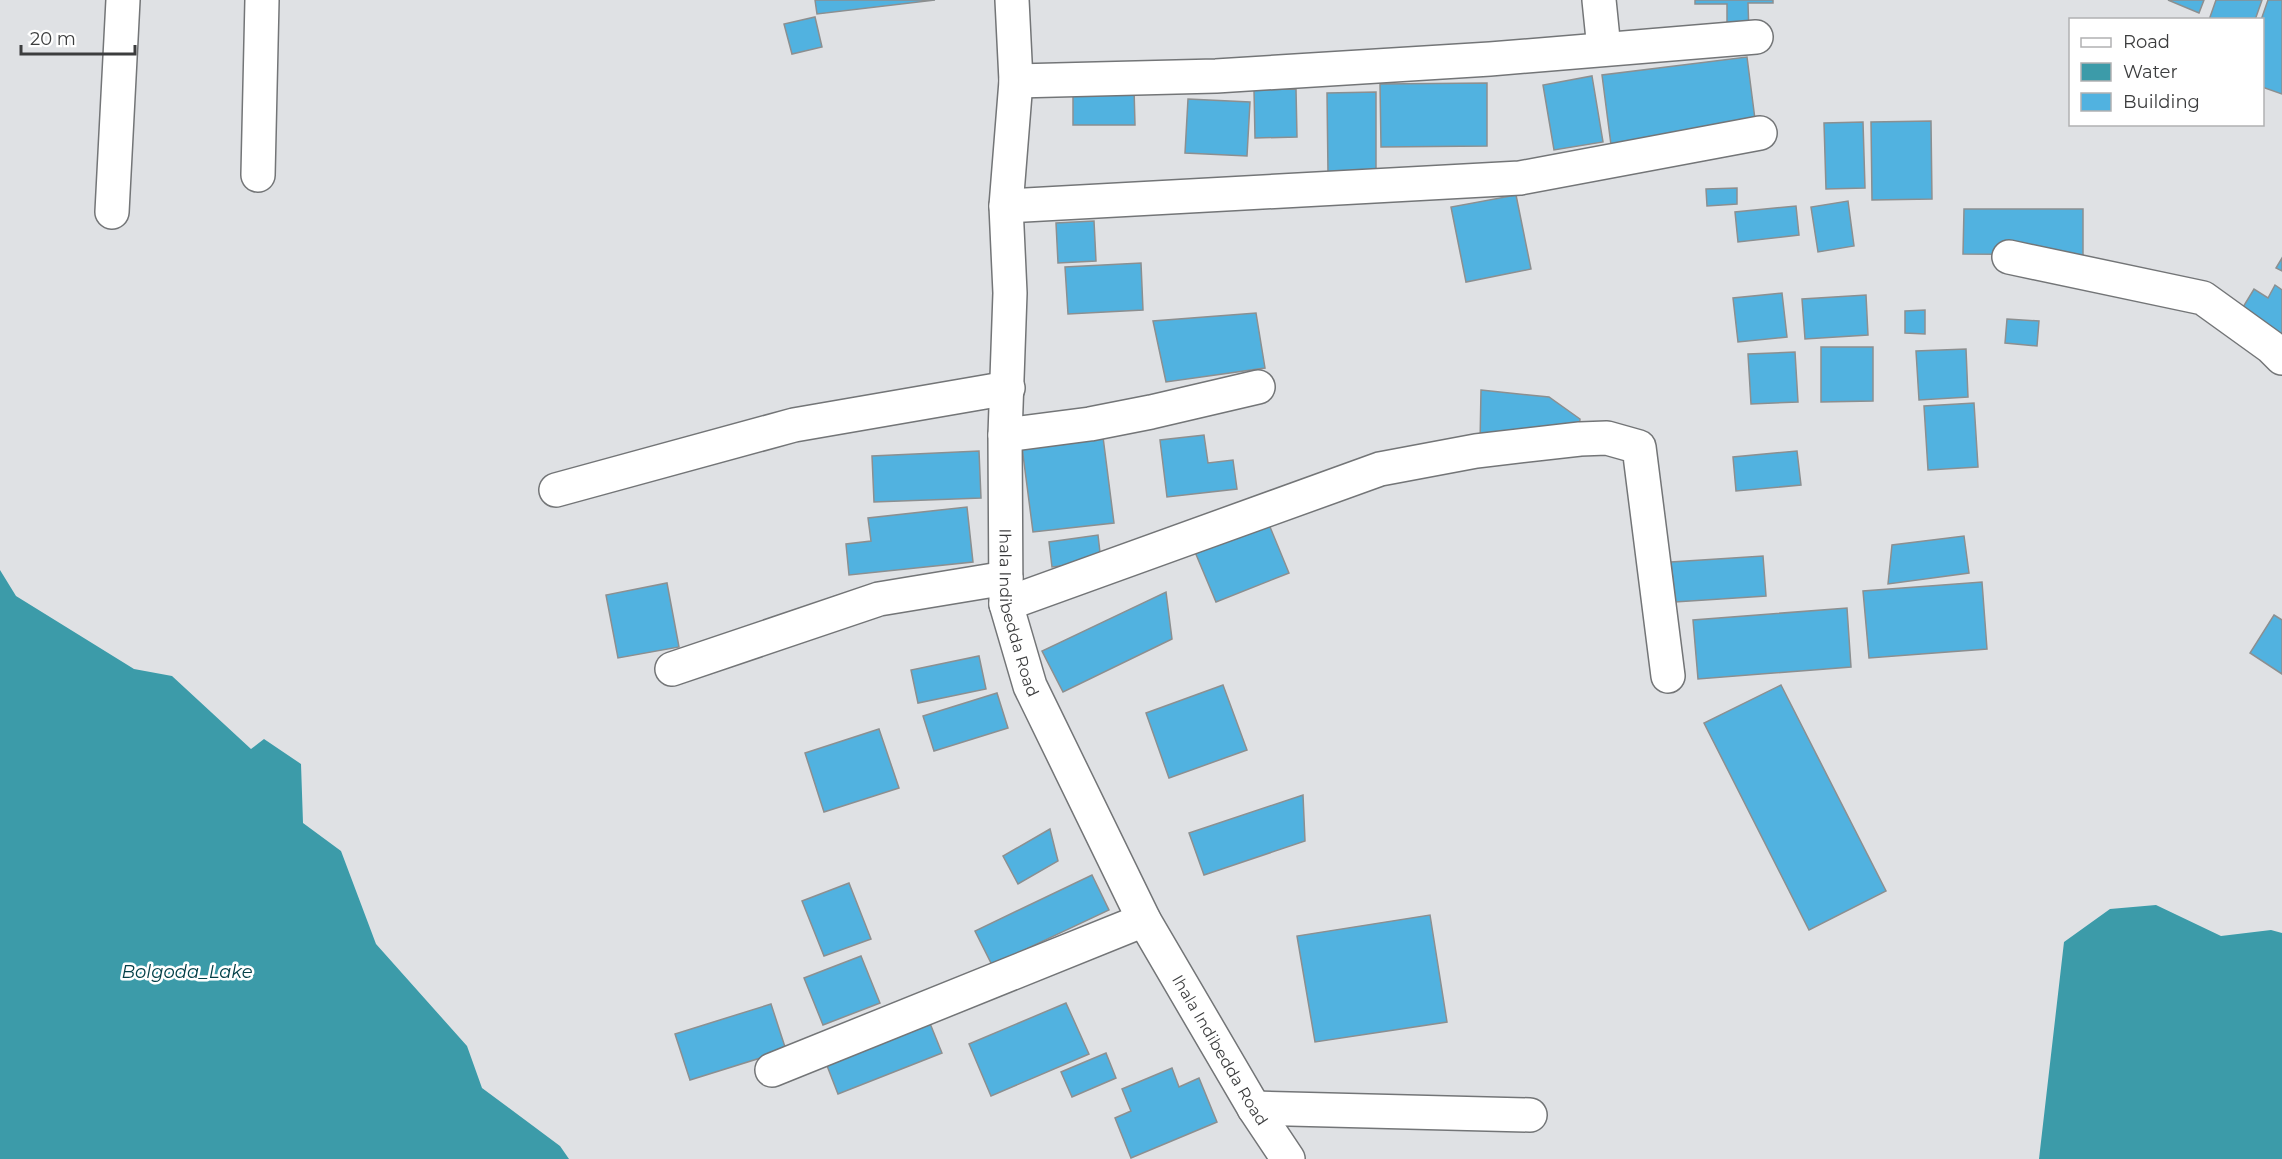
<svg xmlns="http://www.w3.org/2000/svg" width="2282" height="1159" viewBox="0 0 2282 1159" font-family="Montserrat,sans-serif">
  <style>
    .water { fill: #3c9ba9 }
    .building { fill: #51b2e0; stroke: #8c8f90; stroke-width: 1.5 }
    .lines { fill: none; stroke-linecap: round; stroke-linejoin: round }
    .street-casing { stroke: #737577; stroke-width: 36 }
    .street { stroke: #fff; stroke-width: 33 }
    .labels { text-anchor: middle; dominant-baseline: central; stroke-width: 5; stroke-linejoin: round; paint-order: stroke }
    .street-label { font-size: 16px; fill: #3c3d3e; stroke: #fff }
    .water-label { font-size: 18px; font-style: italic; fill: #044048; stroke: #fff }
  </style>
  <rect width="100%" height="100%" fill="#dfe1e4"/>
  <g class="water">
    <polygon points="0,570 16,596 134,669 172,676 251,749 264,739 301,764 303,823 341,851 376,944 467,1046 482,1088 560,1146 569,1159 0,1159"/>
    <polygon points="2156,905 2221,936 2271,930 2282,933 2282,1159 2039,1159 2064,942 2110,909"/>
  </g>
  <g class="building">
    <polygon points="815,0 935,0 817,14"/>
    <polygon points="1695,0 1773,0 1773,3 1748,3 1749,35 1727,35 1727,4 1695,4"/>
    <polygon points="2168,0 2204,0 2199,13"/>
    <polygon points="2216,0 2262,0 2255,20 2209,20"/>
    <polygon points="2268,0 2282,0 2282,94 2262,87 2261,20"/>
    <polygon points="815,17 822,47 792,54 784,24"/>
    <polygon points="1747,57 1756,127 1611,145 1602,75"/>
    <polygon points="1592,76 1603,142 1554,150 1543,85"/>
    <polygon points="1487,83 1487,146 1381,147 1380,84"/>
    <polygon points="1134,88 1135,125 1073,125 1073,89"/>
    <polygon points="1296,89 1297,137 1255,138 1254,90"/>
    <polygon points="1376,92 1376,173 1328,173 1327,93"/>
    <polygon points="1188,99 1250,102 1247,156 1185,153"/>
    <polygon points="1931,121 1932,199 1872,200 1871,122"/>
    <polygon points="1863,122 1865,188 1826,189 1824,123"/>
    <polygon points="1737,188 1737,204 1707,206 1706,189"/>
    <polygon points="1516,195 1531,269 1466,282 1451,207"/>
    <polygon points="1848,201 1854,246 1818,252 1811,207"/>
    <polygon points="1796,206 1799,235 1738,242 1735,212"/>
    <polygon points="1964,209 2083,209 2083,255 1963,254"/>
    <polygon points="1094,221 1096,261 1058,263 1056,223"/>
    <polygon points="2282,258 2282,271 2276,268"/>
    <polygon points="1141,263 1143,310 1068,314 1065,267"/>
    <polygon points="2275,285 2282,290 2282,345 2237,317 2254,289 2268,298"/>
    <polygon points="1782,293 1787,337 1738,342 1733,298"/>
    <polygon points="1866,295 1868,335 1805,339 1802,299"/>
    <polygon points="1925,310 1925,334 1905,333 1905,311"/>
    <polygon points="1256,313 1265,368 1166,382 1153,321"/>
    <polygon points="2007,319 2039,321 2037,346 2005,343"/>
    <polygon points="1821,347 1873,347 1873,401 1821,402"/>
    <polygon points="1966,349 1968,397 1919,400 1916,351"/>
    <polygon points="1795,352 1798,402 1751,404 1748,354"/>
    <polygon points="1481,390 1549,397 1580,419 1578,438 1480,444"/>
    <polygon points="1974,403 1978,467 1928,470 1924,406"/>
    <polygon points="1204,435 1208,463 1233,460 1237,489 1167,497 1160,440"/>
    <polygon points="1103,437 1114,523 1033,532 1022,447"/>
    <polygon points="979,451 981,498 874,502 872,456"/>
    <polygon points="1797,451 1801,485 1736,491 1733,457"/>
    <polygon points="967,507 973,562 849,575 846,544 871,541 868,518"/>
    <polygon points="1268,522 1289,573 1216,602 1195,552"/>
    <polygon points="1098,535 1101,561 1052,567 1049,542"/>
    <polygon points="1964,536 1969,573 1888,584 1892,545"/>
    <polygon points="1763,556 1766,596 1675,602 1671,562"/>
    <polygon points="1982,582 1987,649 1869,658 1863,591"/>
    <polygon points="667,583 679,647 618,658 606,595"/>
    <polygon points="1166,592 1172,639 1063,692 1042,651"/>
    <polygon points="1847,608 1851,667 1698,679 1693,620"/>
    <polygon points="2274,615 2282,620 2282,674 2250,653"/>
    <polygon points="979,656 986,689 918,703 911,670"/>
    <polygon points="1223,685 1247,750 1169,778 1146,713"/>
    <polygon points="1781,685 1886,891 1809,930 1704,723"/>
    <polygon points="997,693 1008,728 934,751 923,716"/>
    <polygon points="879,729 899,788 824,812 805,753"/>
    <polygon points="1303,795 1305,841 1204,875 1189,833"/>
    <polygon points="1050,829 1058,861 1018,884 1003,856"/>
    <polygon points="1092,875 1109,910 992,965 975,931"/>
    <polygon points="849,883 871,939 824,956 802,901"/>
    <polygon points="1430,915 1447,1022 1315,1042 1297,936"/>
    <polygon points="861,956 880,1003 823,1025 804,978"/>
    <polygon points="1066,1003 1089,1054 991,1096 969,1044"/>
    <polygon points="771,1004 786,1050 690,1080 675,1034"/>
    <polygon points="927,1016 942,1053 838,1094 824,1058"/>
    <polygon points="1106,1053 1116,1078 1072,1097 1061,1072"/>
    <polygon points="1172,1068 1179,1087 1199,1078 1217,1122 1131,1158 1115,1118 1131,1111 1122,1089"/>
  </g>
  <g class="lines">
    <defs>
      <g id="street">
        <path id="s1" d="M1012,0l4,81 -10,125 4,87 -5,142 1,169 24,82 114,234 110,188 34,51"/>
        <polyline points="1599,0 1604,49"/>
        <polyline points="1016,81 1216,76 1490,59 1756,37"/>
        <polyline points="258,175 262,0"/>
        <polyline points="1006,206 1520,178 1760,133"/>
        <polyline points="112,212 123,0"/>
        <polyline points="2009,257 2203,298 2271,347 2282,358"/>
        <polyline points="1005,435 1090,424 1151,412 1258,387"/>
        <polyline points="556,490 794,425 1008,388"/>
        <polyline points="1006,604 1380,469 1476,451 1580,439 1607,438 1639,447 1668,676"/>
        <polyline points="672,669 879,599 1006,578"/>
        <polyline points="772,1070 1144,920"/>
        <polyline points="1254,1108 1530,1115"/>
      </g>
    </defs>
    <use href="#street" class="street-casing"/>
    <use href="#street" class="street"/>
  </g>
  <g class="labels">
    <g class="street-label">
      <text stroke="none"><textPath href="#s1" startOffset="615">Ihala Indibedda Road</textPath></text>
      <text stroke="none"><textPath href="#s1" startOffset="1101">Ihala Indibedda Road</textPath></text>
    </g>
    <g class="water-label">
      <text x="187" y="972">Bolgoda_Lake</text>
    </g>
  </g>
  <rect x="2069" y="18" width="195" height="108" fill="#ffffff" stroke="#b1b1b2" stroke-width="1.5"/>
  <rect x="2081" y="38" width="30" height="9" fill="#ffffff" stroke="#b1b1b2" stroke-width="1.5"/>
  <text x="2123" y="48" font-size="18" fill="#3c3d3e">Road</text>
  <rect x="2081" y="63" width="30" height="18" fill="#3c9ba9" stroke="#b1b1b2" stroke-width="1.5"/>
  <text x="2123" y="78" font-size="18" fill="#3c3d3e">Water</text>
  <rect x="2081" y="93" width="30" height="18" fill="#51b2e0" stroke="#b1b1b2" stroke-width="1.5"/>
  <text x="2123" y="108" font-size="18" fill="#3c3d3e">Building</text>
  <path d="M21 45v9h114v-9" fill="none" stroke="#3c3d3e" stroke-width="3"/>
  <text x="30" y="45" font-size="18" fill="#3c3d3e" stroke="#ffffff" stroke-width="4.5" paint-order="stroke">20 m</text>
</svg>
